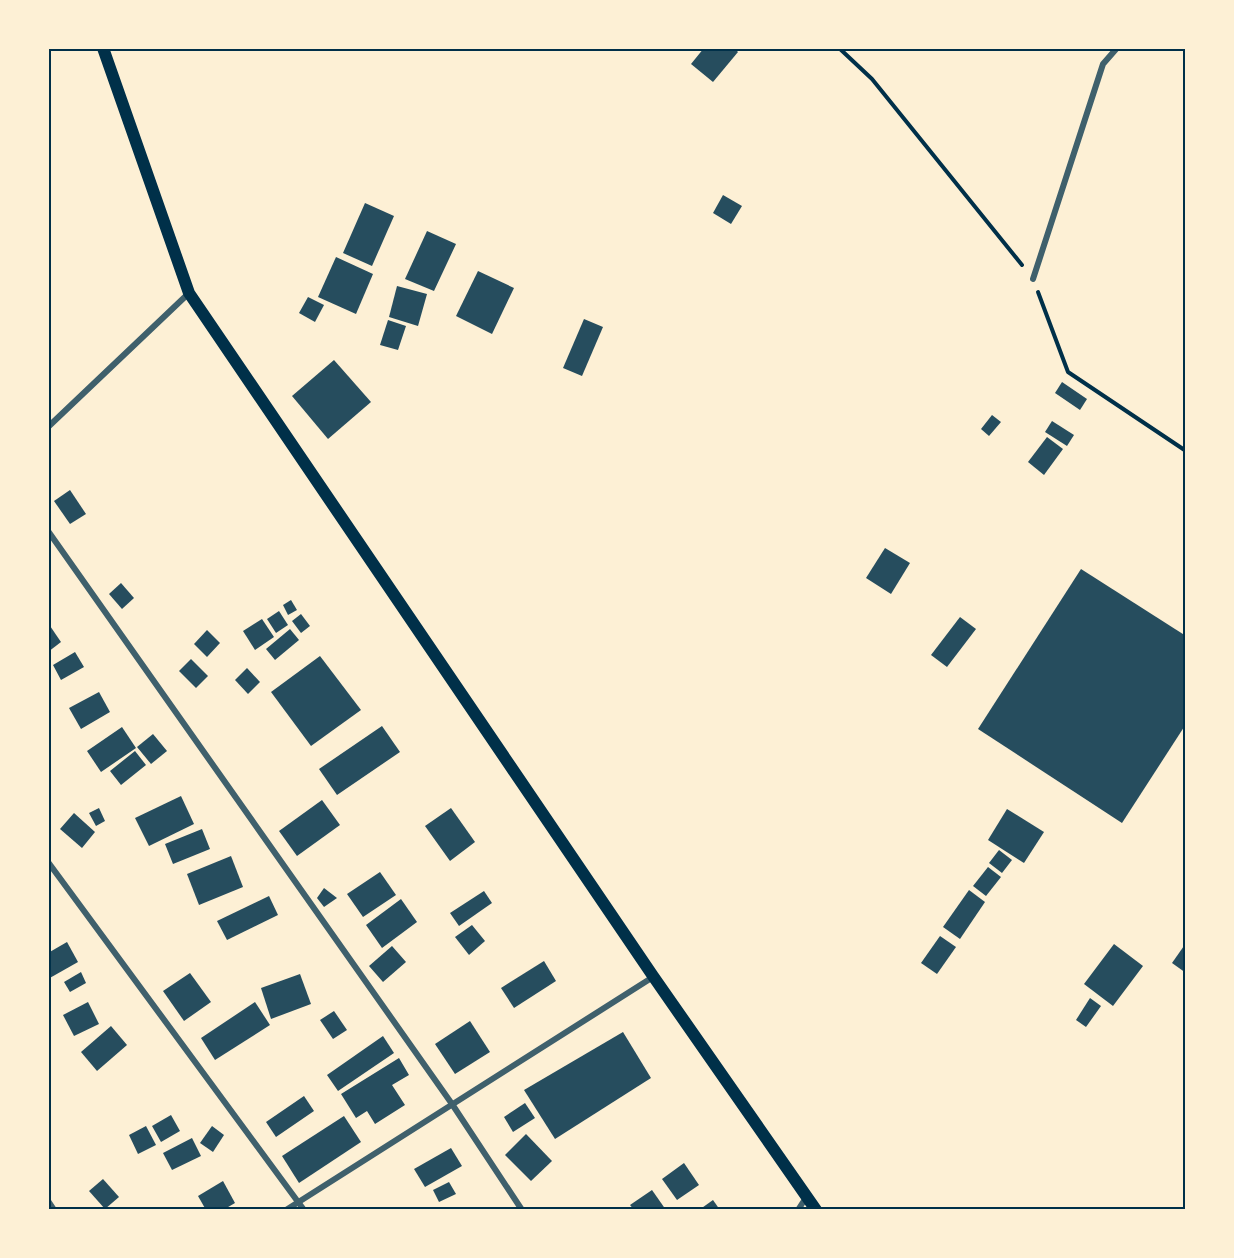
<svg xmlns="http://www.w3.org/2000/svg" width="1234" height="1258" viewBox="0 0 1234 1258" font-family="'Open Sans',sans-serif">
  <style>
    .building { fill: #264d5e }
    .lines { fill: none; stroke-linecap: round; stroke-linejoin: round }
    .path { stroke: #003049; stroke-width: 4 }
    .minor { stroke: #3f606c; stroke-width: 6 }
    .secondary { stroke: #003049; stroke-width: 12 }
    .neatline { fill: none; stroke: #003049; stroke-width: 2 }
  </style>
  <rect width="100%" height="100%" fill="#fdf0d5"/>
  <g class="building">
    <polygon points="704,48 734,48 738,52 713,82 691,64"/>
    <polygon points="723,195 742,206 731,224 713,213"/>
    <polygon points="365,203 394,216 372,266 343,253"/>
    <polygon points="427,231 456,244 434,291 405,279"/>
    <polygon points="336,257 373,274 356,314 318,297"/>
    <polygon points="478,271 514,288 492,334 456,316"/>
    <polygon points="397,286 427,294 418,326 389,317"/>
    <polygon points="308,297 324,305 315,322 299,313"/>
    <polygon points="584,319 603,327 582,376 563,368"/>
    <polygon points="388,320 406,326 398,350 380,345"/>
    <polygon points="334,360 371,402 328,439 292,396"/>
    <polygon points="1062,382 1087,399 1080,410 1055,393"/>
    <polygon points="992,415 1001,422 989,436 981,429"/>
    <polygon points="1052,421 1074,435 1067,446 1045,432"/>
    <polygon points="1047,437 1063,449 1044,475 1028,462"/>
    <polygon points="70,490 86,514 70,524 54,501"/>
    <polygon points="885,548 910,563 891,594 866,578"/>
    <polygon points="1081,569 1186,636 1186,724 1122,823 978,729"/>
    <polygon points="121,583 134,598 122,609 109,594"/>
    <polygon points="291,600 297,610 288,615 283,605"/>
    <polygon points="279,611 288,625 276,633 267,619"/>
    <polygon points="301,614 310,626 301,633 292,621"/>
    <polygon points="960,617 976,629 947,667 931,655"/>
    <polygon points="262,619 274,637 255,650 243,631"/>
    <polygon points="48,623 61,642 48,652"/>
    <polygon points="290,629 299,640 275,660 266,649"/>
    <polygon points="207,630 220,643 207,657 194,644"/>
    <polygon points="75,652 84,667 61,680 53,665"/>
    <polygon points="320,656 361,710 311,746 271,692"/>
    <polygon points="191,659 208,676 196,688 179,671"/>
    <polygon points="247,668 260,682 248,694 235,680"/>
    <polygon points="99,692 110,712 81,729 69,708"/>
    <polygon points="382,726 400,752 337,795 319,769"/>
    <polygon points="122,727 136,748 101,772 87,751"/>
    <polygon points="153,734 167,751 151,764 137,747"/>
    <polygon points="135,751 146,765 121,785 110,771"/>
    <polygon points="181,796 194,824 149,846 135,818"/>
    <polygon points="322,800 340,825 297,856 279,831"/>
    <polygon points="99,808 105,821 96,826 89,813"/>
    <polygon points="451,808 475,842 450,861 425,826"/>
    <polygon points="1007,809 1044,832 1024,863 988,840"/>
    <polygon points="74,813 95,832 82,848 60,829"/>
    <polygon points="202,829 210,849 173,864 165,844"/>
    <polygon points="999,850 1012,860 1002,873 989,863"/>
    <polygon points="231,856 243,887 199,905 187,874"/>
    <polygon points="988,867 1001,877 986,896 973,886"/>
    <polygon points="380,872 396,895 363,917 347,894"/>
    <polygon points="324,888 337,898 324,907 317,898"/>
    <polygon points="969,890 985,902 960,939 943,927"/>
    <polygon points="484,891 492,903 459,926 450,913"/>
    <polygon points="269,896 278,915 227,940 217,921"/>
    <polygon points="401,899 417,922 382,948 366,925"/>
    <polygon points="472,925 485,941 469,955 455,937"/>
    <polygon points="940,936 956,947 937,974 921,963"/>
    <polygon points="67,942 78,962 48,979 48,953"/>
    <polygon points="1186,943 1186,973 1172,963"/>
    <polygon points="1114,944 1143,966 1113,1006 1084,984"/>
    <polygon points="392,946 406,962 383,982 369,966"/>
    <polygon points="544,961 556,981 514,1008 501,988"/>
    <polygon points="81,972 86,983 70,992 64,982"/>
    <polygon points="190,973 211,1002 184,1021 163,991"/>
    <polygon points="300,974 311,1004 271,1019 261,988"/>
    <polygon points="1090,998 1101,1006 1086,1027 1076,1020"/>
    <polygon points="88,1002 99,1024 74,1036 63,1015"/>
    <polygon points="255,1002 270,1025 215,1060 201,1038"/>
    <polygon points="334,1011 347,1030 333,1039 320,1020"/>
    <polygon points="470,1021 490,1052 455,1074 435,1044"/>
    <polygon points="111,1026 127,1045 97,1071 81,1052"/>
    <polygon points="623,1032 651,1078 555,1139 524,1090"/>
    <polygon points="383,1036 394,1053 338,1091 327,1075"/>
    <polygon points="399,1058 409,1075 392,1085 405,1105 375,1124 367,1111 356,1118 341,1094"/>
    <polygon points="304,1096 314,1111 276,1137 266,1122"/>
    <polygon points="525,1103 535,1118 513,1132 504,1117"/>
    <polygon points="171,1115 180,1131 161,1142 152,1126"/>
    <polygon points="344,1116 361,1142 299,1183 282,1156"/>
    <polygon points="146,1126 156,1145 138,1154 129,1135"/>
    <polygon points="212,1126 224,1135 213,1152 200,1143"/>
    <polygon points="526,1134 552,1161 531,1181 505,1155"/>
    <polygon points="192,1138 201,1156 172,1170 163,1153"/>
    <polygon points="451,1148 462,1166 425,1187 414,1169"/>
    <polygon points="684,1163 699,1185 677,1200 662,1179"/>
    <polygon points="103,1179 119,1197 105,1209 89,1191"/>
    <polygon points="223,1181 235,1203 223,1210 206,1210 198,1196"/>
    <polygon points="449,1182 456,1194 439,1202 433,1190"/>
    <polygon points="652,1190 666,1210 634,1210 630,1205"/>
    <polygon points="713,1200 720,1210 699,1210"/>
  </g>
  <g class="lines">
    <g class="path">
      <polyline points="839,48 872,79 1022,265"/>
      <polyline points="1038,292 1068,372 1186,451"/>
    </g>
    <g class="minor">
      <polyline points="1033,279 1103,64 1117,48"/>
      <polyline points="48,427 189,293"/>
      <polyline points="48,531 452,1104 522,1210"/>
      <polyline points="48,862 304,1210"/>
      <polyline points="48,1201 54,1210"/>
      <polyline points="286,1210 653,977"/>
      <polyline points="798,1210 807,1196"/>
    </g>
    <polyline class="secondary" points="103,48 189,293 653,976 816,1210"/>
  </g>
  <rect width="1234" height="1258" fill="none" stroke="#fdf0d5" stroke-width="99"/>
  <rect x="50" y="50" width="1134" height="1158" class="neatline"/>
</svg>
